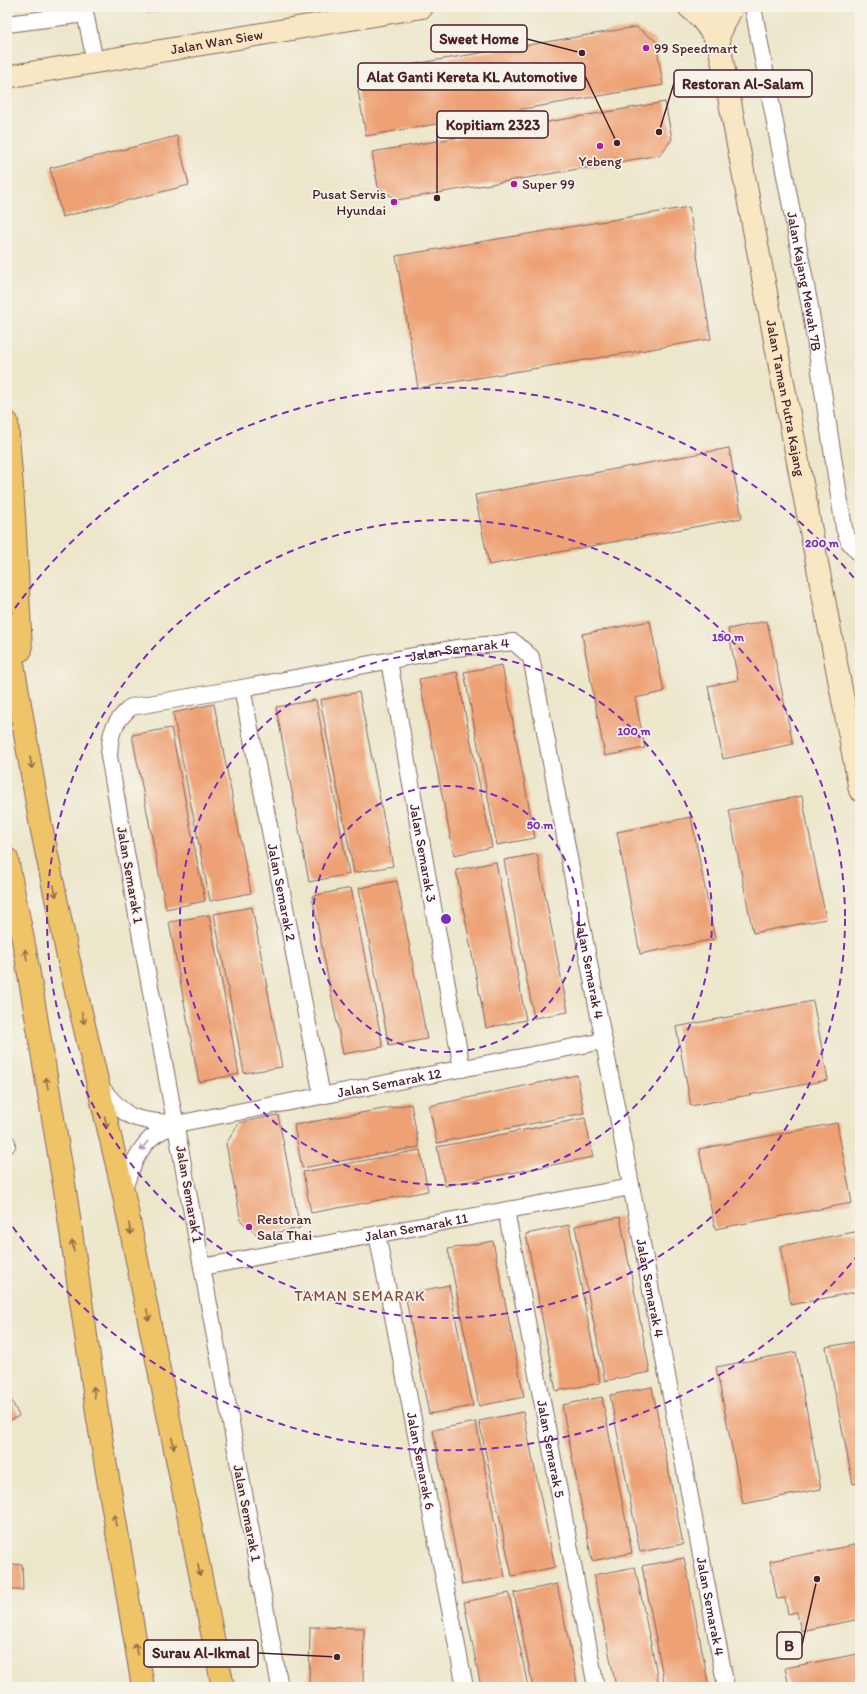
<svg xmlns="http://www.w3.org/2000/svg" width="867" height="1694" viewBox="0 0 867 1694" font-family="Itim,sans-serif">
  <style>
    .building { fill: #eea174 }
    .lines { fill: none; stroke-linecap: round; stroke-linejoin: round }
    .street-casing { stroke: #836563; stroke-width: 18 }
    .secondary-casing { stroke: #836563; stroke-width: 24 }
    .highway-casing { stroke: #836563; stroke-width: 24 }
    .street { stroke: #fff; stroke-width: 16 }
    .secondary { stroke: #f9e7c3; stroke-width: 22 }
    .highway { stroke: #efc469; stroke-width: 22 }
    .oneway { stroke: #946947 }
    .oneway2 { stroke: #ae9aa0 }
    .ring { fill: none; stroke: #7b2cbf; stroke-width: 2; stroke-dasharray: 7 5 }
    .poi-dot { fill: #b5179e; stroke: #f7f3e8; stroke-width: 1.5 }
    .labels { text-anchor: middle; dominant-baseline: central; stroke-width: 3.5; stroke-linejoin: round; paint-order: stroke }
    .street-label { font-size: 14px; fill: #4a1f2b; stroke: #f7f3e8 }
    .poi-label { font-size: 14px; fill: #4a1f2b; stroke: #f7f3e8; text-anchor: start }
    .neighbourhood-label { font-size: 15px; letter-spacing: 1px; fill: #834c45; stroke: #f7f3e8 }
    .centre { fill: #7b2cbf; stroke: #f7f3e8; stroke-width: 2 }
    .ring-label { font-size: 12px; text-anchor: middle; font-weight: bold; fill: #7b2cbf; stroke: #f7f3e8; stroke-width: 3.5; stroke-linejoin: round; paint-order: stroke }
    .leader { fill: none; stroke: #4a1f2b; stroke-width: 1.5 }
    .callout-dot { fill: #4a1f2b; stroke: #f7f3e8; stroke-width: 1.5 }
    .callout { fill: #f7f3e8; stroke: #4a1f2b; stroke-width: 1.5 }
    .callout-label { font-size: 15px; text-anchor: middle; font-weight: bold; fill: #4a1f2b }
  </style>
  <rect width="100%" height="100%" fill="#f7f3e8"/>
  <filter id="ink" filterUnits="userSpaceOnUse"><feTurbulence type="fractalNoise" baseFrequency=".025" numOctaves="2"/><feDisplacementMap in="SourceGraphic" scale="8" xChannelSelector="R" yChannelSelector="G"/><feConvolveMatrix kernelMatrix="1 2 1 2 8 2 1 2 1" color-interpolation-filters="sRGB"/></filter>
  <filter id="wash" filterUnits="userSpaceOnUse"><feTurbulence type="fractalNoise" baseFrequency=".012" numOctaves="4" result="noise"/><feDisplacementMap in="SourceGraphic" scale="16" xChannelSelector="R" yChannelSelector="G"/><feGaussianBlur stdDeviation="0.9" result="paint"/><feColorMatrix in="noise" values="0 0 0 0 0 0 0 0 0 0 0 0 0 0 0 0 0 1.4 0 .05"/><feComposite in="paint" operator="in"/></filter>
  <g filter="url(#wash)">
    <rect width="100%" height="100%" fill="#ece6ca"/>
    <g id="blocks">
      <g class="building">
        <polygon points="146,7 169,7 169,8 147,12"/>
        <polygon points="636,27 656,41 663,85 366,136 358,90 372,71"/>
        <polygon points="665,102 672,139 660,155 397,200 378,187 372,152"/>
        <polygon points="177,136 189,185 62,217 50,168"/>
        <polygon points="689,207 711,339 418,388 396,256"/>
        <polygon points="729,448 742,518 489,565 475,495"/>
        <polygon points="650,621 664,692 635,698 645,748 605,756 582,634"/>
        <polygon points="767,621 793,744 723,759 708,686 738,680 728,629"/>
        <polygon points="502,665 535,838 497,845 464,672"/>
        <polygon points="457,672 492,847 454,855 419,679"/>
        <polygon points="359,692 393,866 354,873 320,700"/>
        <polygon points="316,700 349,874 309,882 276,707"/>
        <polygon points="214,704 251,893 210,901 173,713"/>
        <polygon points="171,728 205,901 166,909 132,735"/>
        <polygon points="802,796 826,919 753,933 729,810"/>
        <polygon points="691,817 715,939 640,954 617,832"/>
        <polygon points="537,854 568,1012 534,1018 504,860"/>
        <polygon points="496,862 526,1020 486,1028 456,870"/>
        <polygon points="397,881 427,1039 389,1046 359,888"/>
        <polygon points="351,888 383,1047 343,1054 312,896"/>
        <polygon points="252,907 282,1067 244,1073 214,914"/>
        <polygon points="209,915 239,1074 199,1082 169,922"/>
        <polygon points="813,1001 828,1080 691,1106 676,1027"/>
        <polygon points="577,1075 584,1113 437,1143 429,1106"/>
        <polygon points="411,1104 419,1147 302,1168 294,1125"/>
        <polygon points="278,1115 300,1228 259,1236 241,1221 226,1144 239,1123"/>
        <polygon points="585,1118 593,1157 445,1186 437,1147"/>
        <polygon points="837,1123 852,1203 715,1229 699,1149"/>
        <polygon points="420,1150 428,1191 311,1213 303,1172"/>
        <polygon points="620,1217 650,1372 605,1381 575,1226"/>
        <polygon points="569,1225 600,1383 556,1391 526,1234"/>
        <polygon points="860,1231 860,1291 791,1305 780,1246"/>
        <polygon points="493,1241 524,1397 479,1406 448,1249"/>
        <polygon points="449,1285 473,1406 429,1414 405,1294"/>
        <polygon points="860,1341 860,1482 853,1484 826,1347"/>
        <polygon points="796,1352 821,1489 743,1504 716,1367"/>
        <polygon points="652,1387 683,1544 640,1552 610,1395"/>
        <polygon points="7,1391 19,1416 7,1422"/>
        <polygon points="602,1397 632,1553 592,1561 562,1405"/>
        <polygon points="523,1412 555,1567 512,1576 479,1421"/>
        <polygon points="476,1422 505,1577 462,1585 433,1430"/>
        <polygon points="860,1544 860,1619 801,1631 797,1612 788,1614 785,1598 777,1599 770,1561"/>
        <polygon points="684,1558 689,1582 709,1687 665,1687 663,1676 642,1566"/>
        <polygon points="22,1564 23,1590 7,1590 7,1565"/>
        <polygon points="635,1567 655,1664 659,1687 616,1687 598,1599 594,1575"/>
        <polygon points="557,1584 578,1687 533,1687 514,1593"/>
        <polygon points="509,1593 528,1687 481,1687 464,1602"/>
        <polygon points="310,1627 364,1628 363,1687 309,1687"/>
        <polygon points="858,1654 860,1665 860,1687 789,1687 785,1668"/>
      </g>
    </g>
  </g>
  <g filter="url(#ink)">
    <use href="#blocks" fill-opacity="0" stroke="#836563" stroke-width="1"/>
    <g class="lines">
      <defs>
        <g id="street">
          <polyline points="84,7 95,62"/>
          <path id="s1" d="M753,7l57,300 34,221 5,14 9,10"/>
          <polyline points="7,24 85,14"/>
          <path id="s2" d="M389,661l73,408"/>
          <path id="s3" d="M242,688l80,408"/>
          <path id="s4" d="M99,1085c9,10 20,26 34,32 13,5 29,5 43,7l428,-83"/>
          <polyline points="7,1143 7,1145"/>
          <path d="M123,1191c7,-19 13,-39 28,-53 7,-6 17,-10 25,-14"/>
          <path id="s5" d="M506,1210l90,477"/>
          <path id="s6" d="M377,1234l88,453"/>
          <path id="s7" d="M202,1267l429,-80"/>
          <path id="s8" d="M280,1687l-137,-738 -34,-193c1,-24 4,-33 22,-49l111,-19 214,-40 58,-6 17,15 195,1030"/>
        </g>
        <g id="secondary">
          <polyline points="689,7 701,18 716,38"/>
          <path id="s9" d="M712,7l148,783"/>
          <polyline points="717,39 732,7"/>
          <path id="s10" d="M7,78l5,-2 410,-69"/>
        </g>
        <g id="highway">
          <polyline points="7,422 14,515 21,650"/>
          <polyline points="7,629 40,821 68,957 123,1191 223,1687"/>
          <polyline points="7,859 25,950 65,1190 98,1419 143,1687"/>
        </g>
      </defs>
      <use href="#street" class="street-casing"/>
      <use href="#secondary" class="secondary-casing"/>
      <use href="#highway" class="highway-casing"/>
      <use href="#street" class="street"/>
      <use href="#secondary" class="secondary"/>
      <use href="#highway" class="highway"/>
    </g>
    <defs><path id="oneway-shaft" d="M-6 0H5M1.5-3L5.5 0L1.5 3" fill="none" stroke-width="1.6" stroke-linecap="round" stroke-linejoin="round"/></defs>
    <g class="oneway">
      <use href="#oneway-shaft" transform="translate(31 763) rotate(81)"/>
      <use href="#oneway-shaft" transform="translate(55 891) rotate(78)"/>
      <use href="#oneway-shaft" transform="translate(26 955) rotate(-100)"/>
      <use href="#oneway-shaft" transform="translate(83 1018) rotate(77)"/>
      <use href="#oneway-shaft" transform="translate(47 1083) rotate(-100)"/>
      <use href="#oneway-shaft" transform="translate(106 1122) rotate(77)"/>
      <use href="#oneway-shaft" transform="translate(130 1229) rotate(79)"/>
      <use href="#oneway-shaft" transform="translate(73 1246) rotate(-98)"/>
      <use href="#oneway-shaft" transform="translate(148 1315) rotate(79)"/>
      <use href="#oneway-shaft" transform="translate(94 1392) rotate(-98)"/>
      <use href="#oneway-shaft" transform="translate(173 1443) rotate(79)"/>
      <use href="#oneway-shaft" transform="translate(115 1520) rotate(-100)"/>
      <use href="#oneway-shaft" transform="translate(199 1570) rotate(79)"/>
      <use href="#oneway-shaft" transform="translate(136 1649) rotate(-100)"/>
    </g>
    <use class="oneway2" href="#oneway-shaft" transform="translate(144 1146) rotate(129)"/>
  </g>
  <g class="ring">
    <circle cx="446" cy="919" r="133"/>
    <circle cx="446" cy="919" r="266"/>
    <circle cx="446" cy="919" r="399"/>
    <path d="M859 1254A532 532 0 0 1 8 1220M8 618A532 532 0 0 1 859 584"/>
  </g>
  <g class="poi-dot">
    <circle cx="646" cy="48" r="4"/>
    <circle cx="600" cy="146" r="4"/>
    <circle cx="514" cy="184" r="4"/>
    <circle cx="394" cy="202" r="4"/>
    <circle cx="249" cy="1227" r="4"/>
  </g>
  <g class="labels">
    <g class="street-label">
      <text stroke="none"><textPath href="#s10" startOffset="213">Jalan Wan Siew</textPath></text>
      <text stroke="none"><textPath href="#s1" startOffset="279">Jalan Kajang Mewah 7B</textPath></text>
      <text stroke="none"><textPath href="#s9" startOffset="398">Jalan Taman Putra Kajang</textPath></text>
      <text stroke="none"><textPath href="#s8" startOffset="1336">Jalan Semarak 4</textPath></text>
      <text stroke="none"><textPath href="#s2" startOffset="195">Jalan Semarak 3</textPath></text>
      <text transform="translate(130 875) rotate(80)">Jalan Semarak 1</text>
      <text stroke="none"><textPath href="#s3" startOffset="208">Jalan Semarak 2</textPath></text>
      <text stroke="none"><textPath href="#s8" startOffset="1732">Jalan Semarak 4</textPath></text>
      <text stroke="none"><textPath href="#s4" startOffset="308">Jalan Semarak 12</textPath></text>
      <text transform="translate(189 1194) rotate(80)">Jalan Semarak 1</text>
      <text stroke="none"><textPath href="#s7" startOffset="218">Jalan Semarak 11</textPath></text>
      <text stroke="none"><textPath href="#s8" startOffset="2056">Jalan Semarak 4</textPath></text>
      <text stroke="none"><textPath href="#s5" startOffset="243">Jalan Semarak 5</textPath></text>
      <text stroke="none"><textPath href="#s6" startOffset="231">Jalan Semarak 6</textPath></text>
      <text transform="translate(247 1513) rotate(79)">Jalan Semarak 1</text>
      <text stroke="none"><textPath href="#s8" startOffset="2380">Jalan Semarak 4</textPath></text>
    </g>
    <g class="poi-label">
      <text x="654" y="48">99 Speedmart</text>
      <text x="600" y="161" text-anchor="middle">Yebeng</text>
      <text x="522" y="184">Super 99</text>
      <text x="386" y="194" text-anchor="end">Pusat Servis<tspan x="386" dy="16">Hyundai</tspan></text>
      <text x="257" y="1219">Restoran<tspan x="257" dy="16">Sala Thai</tspan></text>
    </g>
    <g class="neighbourhood-label">
      <text x="360" y="1296">TAMAN SEMARAK</text>
    </g>
  </g>
  <circle cx="446" cy="919" r="6" class="centre"/>
  <g class="ring-label">
    <text x="822" y="547">200 m</text>
    <text x="728" y="641">150 m</text>
    <text x="634" y="735">100 m</text>
    <text x="540" y="829">50 m</text>
  </g>
  <path class="leader" d="M582 53L527 39M617 143L585 76M659 132L674 83M437 198L437 125M817 1579L802 1645M337 1657L258 1653"/>
  <g class="callout-dot">
    <circle cx="582" cy="53" r="4"/>
    <circle cx="617" cy="143" r="4"/>
    <circle cx="659" cy="132" r="4"/>
    <circle cx="437" cy="198" r="4"/>
    <circle cx="817" cy="1579" r="4"/>
    <circle cx="337" cy="1657" r="4"/>
  </g>
  <g class="callout">
    <rect x="431" y="25" width="96" height="27" rx="4"/>
    <rect x="358" y="63" width="227" height="27" rx="4"/>
    <rect x="674" y="70" width="138" height="27" rx="4"/>
    <rect x="437" y="111" width="111" height="27" rx="4"/>
    <rect x="777" y="1632" width="25" height="27" rx="4"/>
    <rect x="144" y="1640" width="114" height="27" rx="4"/>
  </g>
  <g class="callout-label">
    <text x="479" y="44">Sweet Home</text>
    <text x="472" y="82">Alat Ganti Kereta KL Automotive</text>
    <text x="743" y="89">Restoran Al-Salam</text>
    <text x="493" y="130">Kopitiam 2323</text>
    <text x="789" y="1651">B</text>
    <text x="201" y="1658">Surau Al-Ikmal</text>
  </g>
  <rect width="867" height="1694" fill="none" stroke="#f7f3e8" stroke-width="24"/>
</svg>
